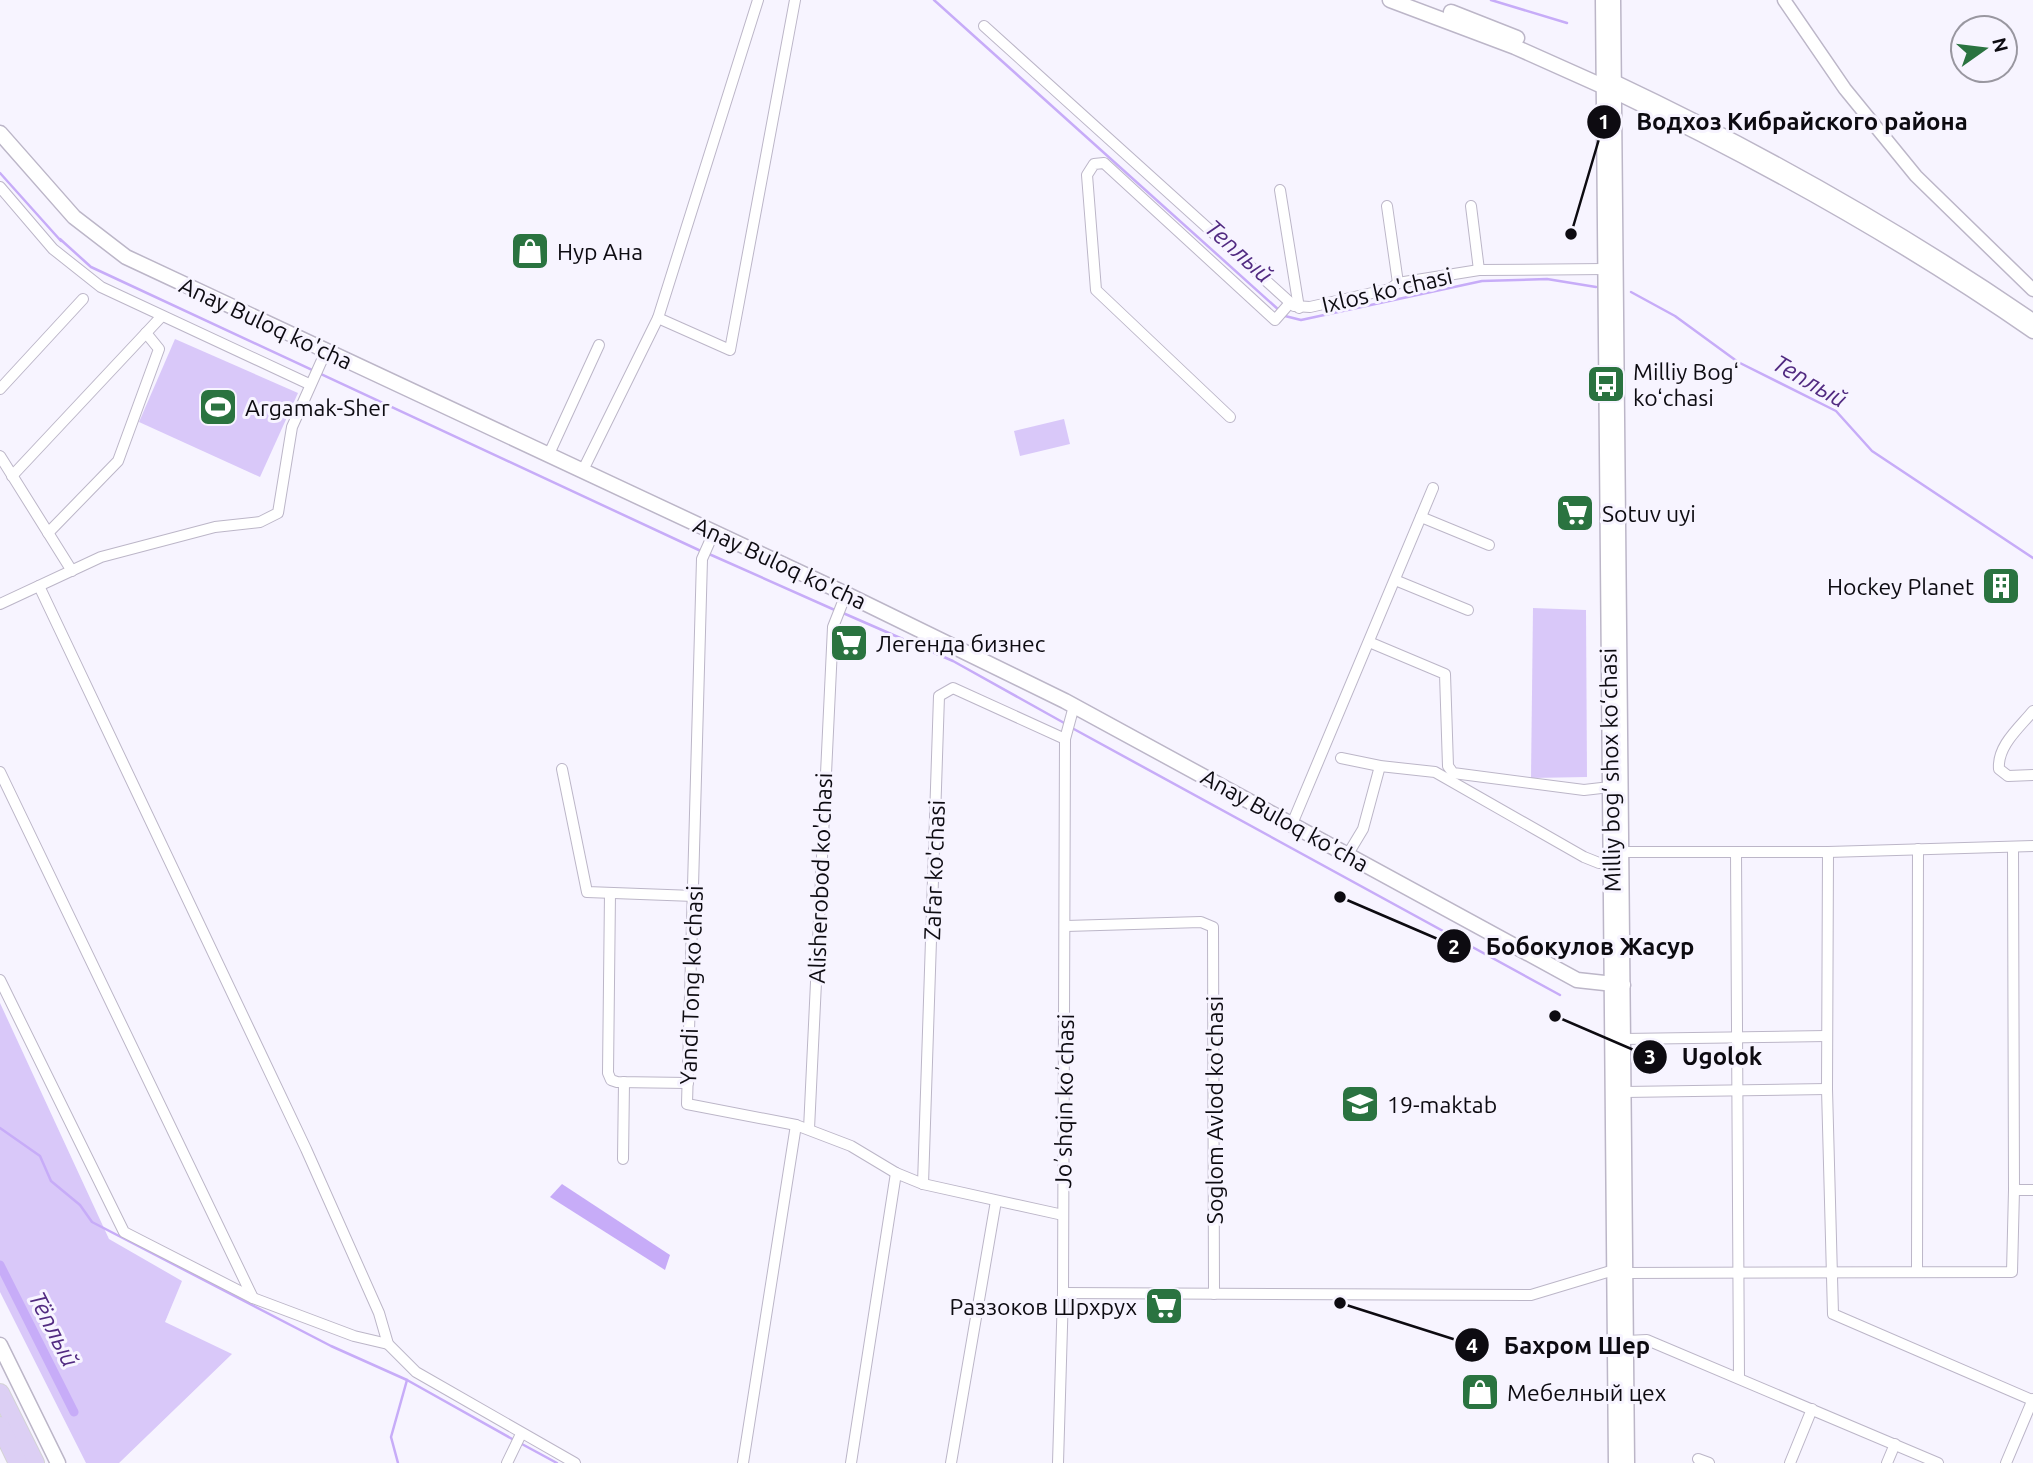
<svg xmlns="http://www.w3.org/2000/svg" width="2033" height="1463" viewBox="0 0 2033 1463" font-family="Ubuntu,sans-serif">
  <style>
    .green { fill: #d9c8f9 }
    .water { fill: #c7acf8 }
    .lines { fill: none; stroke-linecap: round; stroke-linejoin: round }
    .stream { stroke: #c7acf8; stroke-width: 2.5 }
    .canal { stroke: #c7acf8; stroke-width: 9 }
    .minor-casing { stroke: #bcb6c8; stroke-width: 12 }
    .tertiary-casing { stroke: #bcb6c8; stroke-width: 15 }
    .secondary-casing { stroke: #bcb6c8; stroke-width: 17 }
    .trunk-casing { stroke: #d3d3d4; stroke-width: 20 }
    .minor { stroke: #fff; stroke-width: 10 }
    .tertiary { stroke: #fff; stroke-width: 12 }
    .secondary { stroke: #fff; stroke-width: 14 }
    .trunk { stroke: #dccff4; stroke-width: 18 }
    .labels { text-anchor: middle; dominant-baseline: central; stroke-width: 6; stroke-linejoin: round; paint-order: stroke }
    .poi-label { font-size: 23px; fill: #0d0b11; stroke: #f7f4ff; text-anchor: start }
    .street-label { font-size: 23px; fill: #0d0b11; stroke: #f7f4ff }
    .water-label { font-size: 24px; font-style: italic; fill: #512a81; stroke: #f7f4ff }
    .leader { fill: none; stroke: #0d0b11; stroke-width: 2.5 }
    .callout-dot { fill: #0d0b11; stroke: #f7f4ff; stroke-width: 2.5 }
    .mark-label { font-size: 21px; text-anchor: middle; font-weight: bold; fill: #fff }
    .callout-label { font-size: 24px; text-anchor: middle; font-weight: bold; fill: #0d0b11; stroke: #f7f4ff; stroke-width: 6; stroke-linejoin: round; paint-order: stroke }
  </style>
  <rect width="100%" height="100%" fill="#f7f4ff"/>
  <g class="green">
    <polygon points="175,339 298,393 260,477 139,422"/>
    <polygon points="1064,419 1070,444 1020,456 1014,431"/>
    <polygon points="1533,608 1586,610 1587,777 1531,778"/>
    <polygon points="0,1003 109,1239 182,1281 165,1322 232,1354 119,1463 86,1463 0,1292"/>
  </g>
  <polygon class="water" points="562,1184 670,1255 665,1270 550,1197"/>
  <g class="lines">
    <g class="stream">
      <polyline points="934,0 1280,311"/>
      <polyline points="1491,0 1567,23"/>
      <polyline points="0,173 61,241 60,239 91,267 703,552"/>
      <polyline points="1631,292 1675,316 1738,362 1836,411 1872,451 2033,558"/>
      <polyline points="1285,316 1301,320 1482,281 1547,279 1596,287"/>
      <polyline points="709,554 837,611"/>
      <polyline points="843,613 953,661 1066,724"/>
      <polyline points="1072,728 1560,995"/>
      <polyline points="0,1128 40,1156 51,1181 80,1205 92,1222 331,1346 407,1380 514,1440"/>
      <polyline points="520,1443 557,1463"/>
      <polyline points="398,1463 391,1437 407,1380"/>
    </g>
    <polyline class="canal" points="0,1265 74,1412"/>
    <defs>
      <g id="minor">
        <polyline points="984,26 1294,306 1310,307 1390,289 1398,283 1479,270 1605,269"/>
        <polyline points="0,187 53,249 101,287 309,384"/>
        <polyline points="1280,190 1299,308"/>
        <polyline points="1387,206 1398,283"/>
        <polyline points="1471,206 1479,270"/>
        <polyline points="658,318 730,350 795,0"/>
        <polyline points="0,389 83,299"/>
        <polyline points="1230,417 1096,290 1087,175 1094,164 1104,163 1275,320 1289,304"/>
        <polyline points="549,454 599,345"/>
        <polyline points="0,456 72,571"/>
        <polyline points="583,470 658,318 758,0"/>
        <polyline points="12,476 161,317"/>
        <polyline points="1421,517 1489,545"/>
        <polyline points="714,532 702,559 687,1104 796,1125 851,1146 896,1173 923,1184 1063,1215"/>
        <polyline points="48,533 118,461 159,349 146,333"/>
        <polyline points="1395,580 1468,610"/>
        <polyline points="39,586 306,1149 379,1313 388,1344 416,1372 575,1463"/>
        <polyline points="0,604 101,557 215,527 260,522 278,513 292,427 326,351"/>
        <polyline points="1369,642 1445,674 1448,766 1453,773 1584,790 1610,787"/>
        <path d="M2033,711c-14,17 -36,35 -34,58l9,7 25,-1"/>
        <polyline points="1341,758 1380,766 1435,772 1584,857 1599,863 1611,862"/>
        <polyline points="562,769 587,892 694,896"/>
        <polyline points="0,772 253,1298"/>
        <polyline points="1292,824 1433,488"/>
        <polyline points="2013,847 2014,1190"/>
        <polyline points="1622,852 1828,852 2033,846"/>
        <polyline points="1736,852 1739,1378"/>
        <polyline points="1828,852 1827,1089 1833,1314 2032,1400"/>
        <polyline points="1348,854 1363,829 1380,766"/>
        <polyline points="610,893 608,1073 611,1080 617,1082 688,1083"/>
        <polyline points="1066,926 1201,922 1213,927 1214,1294"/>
        <polyline points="0,980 124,1232 253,1298 354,1336 388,1344"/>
        <polyline points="1623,1039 1826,1036"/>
        <polyline points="1624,1092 1827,1089"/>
        <polyline points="809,1129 833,627 846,594"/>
        <polyline points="623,1159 624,1082"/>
        <polyline points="923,1184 939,696 953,688 1065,739"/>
        <polyline points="1917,1270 1918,849"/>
        <polyline points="1625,1273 2012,1272 2014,1190 2033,1190"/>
        <polyline points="1063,1293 1531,1295 1614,1270"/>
        <polyline points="1626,1341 1647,1340 1938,1463"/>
        <polyline points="1698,1459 1709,1463"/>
        <polyline points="507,1463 521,1434"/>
        <polyline points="743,1463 796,1125"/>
        <polyline points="851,1463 896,1173"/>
        <polyline points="951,1463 996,1201"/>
        <polyline points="1058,1463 1063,1293 1065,739 1074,706"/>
        <polyline points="1790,1463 1812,1409"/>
        <polyline points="1887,1463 1895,1444"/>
        <polyline points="2006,1463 2033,1399"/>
      </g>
      <g id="tertiary">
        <polyline points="1784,0 1845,89 1916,176 2033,290"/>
        <path d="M1614,81c146,69 285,147 419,239"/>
        <path d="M1614,92c146,70 286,148 419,240"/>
      </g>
      <g id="secondary">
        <polyline points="1390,0 1515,47 1609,89"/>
        <polyline points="1603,0 1616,1463"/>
        <polyline points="1613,0 1627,1463"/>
        <polyline points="1451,12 1517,38"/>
        <polyline points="0,133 74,217 126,257 846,594 1065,701 1577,980 1623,985"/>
        <polyline points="0,1345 58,1463"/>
      </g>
      <g id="trunk">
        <polyline points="0,1393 35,1463"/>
        <polyline points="0,1426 18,1463"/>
      </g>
    </defs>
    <use href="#minor" class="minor-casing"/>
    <use href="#tertiary" class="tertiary-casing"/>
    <use href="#secondary" class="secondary-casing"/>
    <use href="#trunk" class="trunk-casing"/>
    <use href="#minor" class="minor"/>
    <use href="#tertiary" class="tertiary"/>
    <use href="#secondary" class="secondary"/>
    <use href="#trunk" class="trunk"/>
  </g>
  <defs>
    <symbol id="shop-square" viewBox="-11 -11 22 22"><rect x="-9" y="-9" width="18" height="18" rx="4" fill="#2a7340" stroke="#f7f4ff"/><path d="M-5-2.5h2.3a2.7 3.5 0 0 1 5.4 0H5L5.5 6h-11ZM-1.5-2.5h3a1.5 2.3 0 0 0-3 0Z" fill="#fff"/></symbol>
    <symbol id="bus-square" viewBox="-11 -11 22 22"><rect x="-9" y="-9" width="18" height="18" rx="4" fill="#2a7340" stroke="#f7f4ff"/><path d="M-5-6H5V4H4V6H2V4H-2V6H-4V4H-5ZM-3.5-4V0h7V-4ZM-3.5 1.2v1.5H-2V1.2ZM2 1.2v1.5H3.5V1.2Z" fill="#fff"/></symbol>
    <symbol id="stadium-square" viewBox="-11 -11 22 22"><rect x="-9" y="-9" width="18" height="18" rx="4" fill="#2a7340" stroke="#f7f4ff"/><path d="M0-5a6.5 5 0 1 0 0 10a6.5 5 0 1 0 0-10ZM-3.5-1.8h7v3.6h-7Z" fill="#fff"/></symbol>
    <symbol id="supermarket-square" viewBox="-11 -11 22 22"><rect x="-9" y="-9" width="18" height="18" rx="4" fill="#2a7340" stroke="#f7f4ff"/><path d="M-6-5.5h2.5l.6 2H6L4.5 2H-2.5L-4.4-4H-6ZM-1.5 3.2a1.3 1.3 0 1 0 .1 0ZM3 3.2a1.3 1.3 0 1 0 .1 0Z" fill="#fff"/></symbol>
    <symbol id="building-square" viewBox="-11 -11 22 22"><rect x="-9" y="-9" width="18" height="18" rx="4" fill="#2a7340" stroke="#f7f4ff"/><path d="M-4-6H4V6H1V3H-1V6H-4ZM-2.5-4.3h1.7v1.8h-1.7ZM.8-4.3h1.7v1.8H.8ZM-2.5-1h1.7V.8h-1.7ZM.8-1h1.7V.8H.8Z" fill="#fff"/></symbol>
    <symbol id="school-square" viewBox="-11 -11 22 22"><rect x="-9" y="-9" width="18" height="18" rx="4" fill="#2a7340" stroke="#f7f4ff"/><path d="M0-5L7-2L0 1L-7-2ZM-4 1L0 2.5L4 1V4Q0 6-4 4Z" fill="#fff"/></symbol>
  </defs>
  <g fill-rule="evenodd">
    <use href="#shop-square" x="508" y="229" width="44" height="44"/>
    <use href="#bus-square" x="1584" y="362" width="44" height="44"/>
    <use href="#stadium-square" x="196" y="385" width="44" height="44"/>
    <use href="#supermarket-square" x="1553" y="491" width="44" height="44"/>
    <use href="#building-square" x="1979" y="564" width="44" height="44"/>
    <use href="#supermarket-square" x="827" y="621" width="44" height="44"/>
    <use href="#school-square" x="1338" y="1082" width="44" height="44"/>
    <use href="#supermarket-square" x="1142" y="1284" width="44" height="44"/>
    <use href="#shop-square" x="1458" y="1370" width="44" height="44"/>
  </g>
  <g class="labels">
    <g class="poi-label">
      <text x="557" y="251">Нур Ана</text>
      <text x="1633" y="371">Milliy Bogʻ<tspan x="1633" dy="26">koʻchasi</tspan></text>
      <text x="245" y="407">Argamak-Sher</text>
      <text x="1602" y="513">Sotuv uyi</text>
      <text x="1974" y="586" text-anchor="end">Hockey Planet</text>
      <text x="876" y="643">Легенда бизнес</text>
      <text x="1387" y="1104">19-maktab</text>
      <text x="1137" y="1306" text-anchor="end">Раззоков Шрхрух</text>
      <text x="1507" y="1392">Мебелный цех</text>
    </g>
    <g class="street-label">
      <text transform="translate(1387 290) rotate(-13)">Ixlos ko'chasi</text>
      <text transform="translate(266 323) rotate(25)">Anay Buloq ko'cha</text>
      <text transform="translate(780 563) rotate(25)">Anay Buloq ko'cha</text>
      <text transform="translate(1610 770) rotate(-91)">Milliy bog‘ shox ko‘chasi</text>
      <text transform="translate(1285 820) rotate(29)">Anay Buloq ko'cha</text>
      <text transform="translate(934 870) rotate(-88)">Zafar ko'chasi</text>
      <text transform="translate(820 878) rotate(-88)">Alisherobod ko'chasi</text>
      <text transform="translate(691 985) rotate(-88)">Yandi Tong ko'chasi</text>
      <text transform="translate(1064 1101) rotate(-89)">Joʼshqin koʼchasi</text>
      <text transform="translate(1214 1110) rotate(-90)">Soglom Avlod ko'chasi</text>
    </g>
    <g class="water-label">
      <text transform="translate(1239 251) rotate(42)">Теплый</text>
      <text transform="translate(1810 381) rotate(30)">Теплый</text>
      <text transform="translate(54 1329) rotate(63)">Тёплый</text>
    </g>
  </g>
  <path class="leader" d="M1571 234L1604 122M1340 897L1454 946M1555 1016L1650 1057M1340 1303L1472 1345"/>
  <g class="callout-dot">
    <circle cx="1571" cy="234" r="7"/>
    <circle cx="1340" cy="897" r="7"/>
    <circle cx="1555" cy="1016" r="7"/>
    <circle cx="1340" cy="1303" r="7"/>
    <circle cx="1604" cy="122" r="18"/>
    <circle cx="1454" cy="946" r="18"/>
    <circle cx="1650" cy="1057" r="18"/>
    <circle cx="1472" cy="1345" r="18"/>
  </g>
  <g class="mark-label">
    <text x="1604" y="129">1</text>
    <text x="1454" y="954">2</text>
    <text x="1650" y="1064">3</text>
    <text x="1472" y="1353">4</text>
  </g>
  <g class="callout-label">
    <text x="1802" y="130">Водхоз Кибрайского района</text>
    <text x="1590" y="955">Бобокулов Жасур</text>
    <text x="1722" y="1065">Ugolok</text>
    <text x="1577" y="1354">Бахром Шер</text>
  </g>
  <g transform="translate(1984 49) rotate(76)"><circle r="33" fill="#f7f4ff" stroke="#9997a0" stroke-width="2"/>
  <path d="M0-5L12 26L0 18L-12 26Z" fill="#2a7340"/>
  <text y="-10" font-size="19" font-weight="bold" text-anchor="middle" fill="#0d0b11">N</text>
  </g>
</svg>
